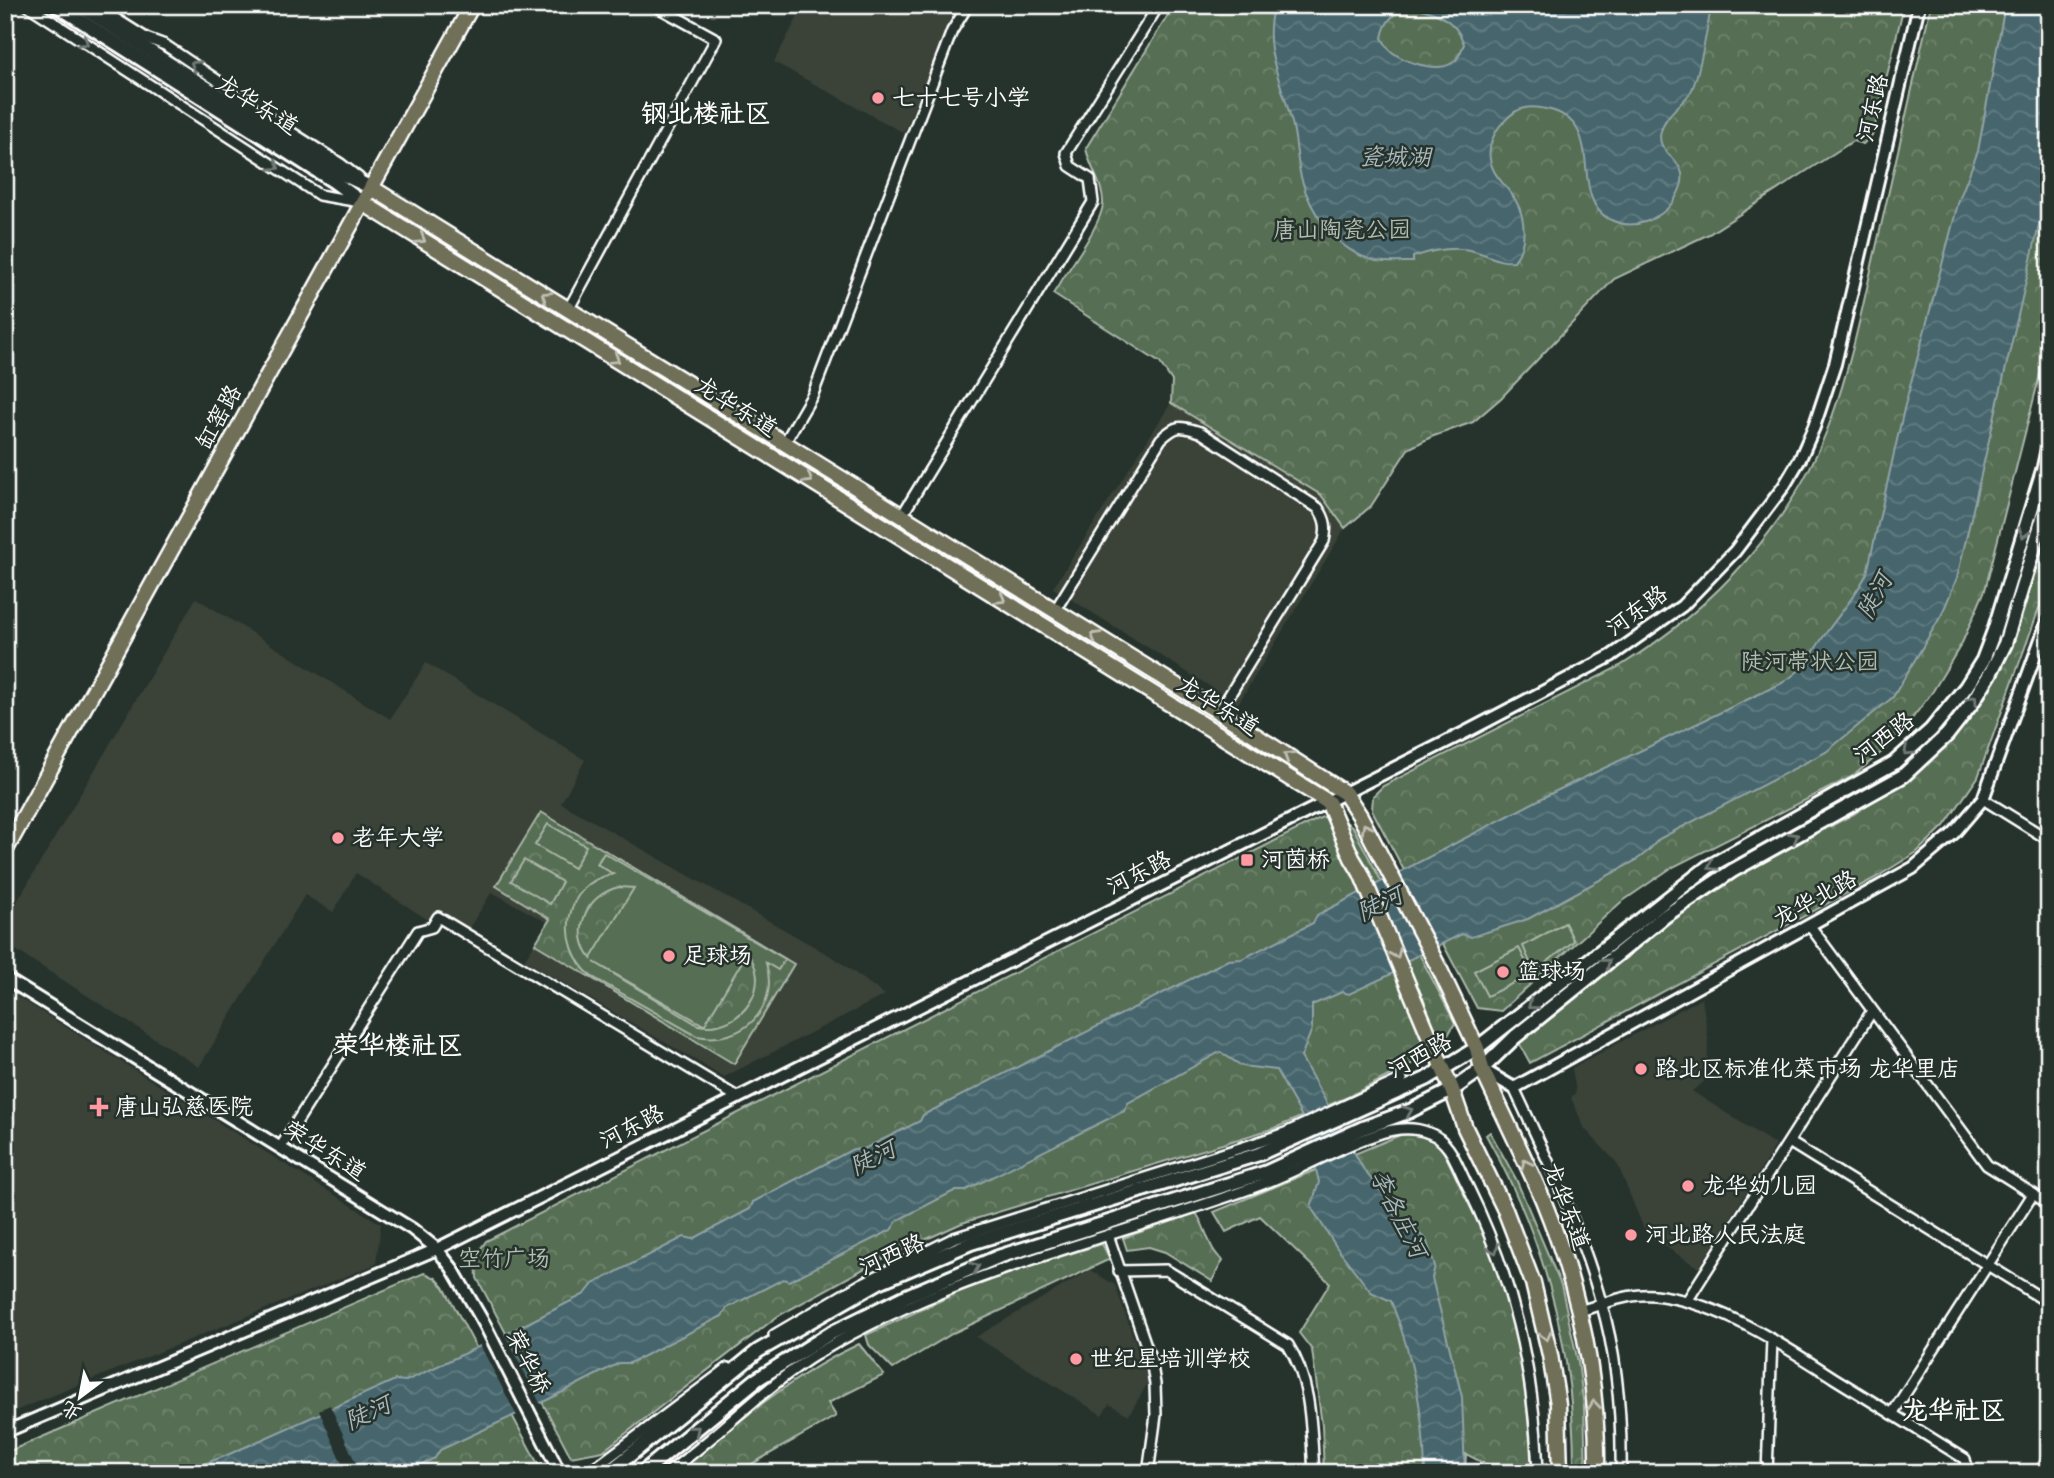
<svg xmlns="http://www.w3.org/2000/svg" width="2054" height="1478" viewBox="0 0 2054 1478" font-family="'Balsamiq Sans','LXGW WenKai TC',sans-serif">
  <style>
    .built { fill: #3a4238 }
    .forest { fill: url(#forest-crowns); stroke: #aab6a9; stroke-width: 2 }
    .garden { fill: #566e53; stroke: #aab6a9; stroke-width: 2; fill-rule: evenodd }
    .water { fill: url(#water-waves); stroke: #90a3a7; stroke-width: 2; fill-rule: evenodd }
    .pier { fill: #26332d }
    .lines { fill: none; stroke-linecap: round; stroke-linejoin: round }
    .minor-casing { stroke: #fff; stroke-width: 14 }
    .tertiary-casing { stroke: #fff; stroke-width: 16 }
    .secondary-casing { stroke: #fff; stroke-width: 18 }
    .primary-casing { stroke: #fff; stroke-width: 19 }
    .minor { stroke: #26332d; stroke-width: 9 }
    .tertiary { stroke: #26332d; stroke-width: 10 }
    .secondary { stroke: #26332d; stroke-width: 12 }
    .primary { stroke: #706f59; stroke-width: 14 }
    .oneway { stroke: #727a76 }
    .oneway2 { stroke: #bfbeb4 }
    .poi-dot { fill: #ff9aa2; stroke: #26332d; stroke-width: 2.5 }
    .labels { text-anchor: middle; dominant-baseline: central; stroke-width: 5; stroke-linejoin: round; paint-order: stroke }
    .poi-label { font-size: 23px; fill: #fff; stroke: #26332d; text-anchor: start }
    .street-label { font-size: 23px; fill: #fff; stroke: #26332d }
    .park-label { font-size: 23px; fill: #b3beb2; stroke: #26332d }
    .water-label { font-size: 24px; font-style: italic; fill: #acbabd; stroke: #26332d }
    .quarter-label { font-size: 26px; font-weight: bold; fill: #fff; stroke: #26332d }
  </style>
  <defs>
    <pattern id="forest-crowns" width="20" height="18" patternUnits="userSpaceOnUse" patternTransform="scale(1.75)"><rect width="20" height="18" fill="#566e53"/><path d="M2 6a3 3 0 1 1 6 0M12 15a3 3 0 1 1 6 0" fill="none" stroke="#6f846d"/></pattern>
    <pattern id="water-waves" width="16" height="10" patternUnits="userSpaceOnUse" patternTransform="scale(1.75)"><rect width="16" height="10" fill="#46656c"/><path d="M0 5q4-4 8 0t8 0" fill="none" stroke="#627c82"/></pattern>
  </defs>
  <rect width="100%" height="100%" fill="#26332d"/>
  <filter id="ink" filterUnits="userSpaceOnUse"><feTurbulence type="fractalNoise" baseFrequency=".0143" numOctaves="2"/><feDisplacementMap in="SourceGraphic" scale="14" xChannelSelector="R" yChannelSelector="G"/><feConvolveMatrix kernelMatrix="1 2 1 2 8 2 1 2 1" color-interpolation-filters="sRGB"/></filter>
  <g filter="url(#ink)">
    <g class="built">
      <polygon points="804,5 956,6 904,133 774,62"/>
      <polygon points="1171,403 1321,495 1345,528 1238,704 1053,588"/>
      <polygon points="196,598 390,719 426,663 585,760 561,803 836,959 885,995 724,1077 524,960 548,923 492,892 469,928 436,909 428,920 356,873 333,912 305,895 199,1067 11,947 5,926 5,922"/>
      <polygon points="5,989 381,1224 376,1264 5,1415"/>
      <polygon points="1702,998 1708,1038 1707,1079 1692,1091 1776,1145 1699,1268 1646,1234 1617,1163 1585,1129 1571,1098 1576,1092 1572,1068"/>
      <polygon points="1090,1270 1115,1285 1149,1381 1129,1415 1109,1404 1102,1415 976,1337"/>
    </g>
    <g class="forest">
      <path d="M1170,5h734l-31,129 -10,10 -10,-3 -144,93 -95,45 -113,119 -28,24 -42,15 -23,12 -37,57 -26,22 -24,-33 -150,-92 1,-22 -12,-18 -107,-69c12,-20 48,-68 50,-90 1,-19 -14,-37 -17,-56l87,-141z"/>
      <path d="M1931,5h118v334l-64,251 -23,53 -29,48 -38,50 -42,35 -182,92 -51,35 -119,108 -24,-3 -105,-198 1,-14 10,-10 237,-120c94,-58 174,-143 212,-249 20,-55 31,-113 44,-169 18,-81 37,-162 55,-243z"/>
      <polygon points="2049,510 2049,581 1978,777 1944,826 1917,852 1877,877 1530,1063 1518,1041 1659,925 1721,884 1854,814 1927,764 1976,706"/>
      <polygon points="541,812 794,964 734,1064 535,944 550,919 496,886"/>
      <polygon points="1322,817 1340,818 1353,827 1455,1023 1440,1049 1350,1096 1275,1128 962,1223 876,1262 778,1316 603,1451 571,1457 477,1278 476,1255 486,1241"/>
      <polygon points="1410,1131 1440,1144 1494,1256 1510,1306 1531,1413 1534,1473 1503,1473 1466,1454 1465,1473 1324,1473 1322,1425 1312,1350 1299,1333 1330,1283 1260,1216 1226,1232 1214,1212"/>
      <path d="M1490,1132l26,47 45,106 17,77 6,45 2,66h-12c1,-120 -29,-234 -88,-338z"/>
      <path d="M1196,1213c11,15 12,37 27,47l-11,21 -47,-29 -16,-5 -22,3 -4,-12z"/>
      <polygon points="1102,1244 1110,1259 955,1332 893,1369 869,1345 866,1335 959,1292 1033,1265"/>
      <polygon points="424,1273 436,1278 444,1287 539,1466 534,1473 5,1473 5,1453"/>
      <path d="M859,1344l25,31 -56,28 8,13 -100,57h-61c59,-47 115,-97 184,-129z"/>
      <polygon points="2049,1446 2049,1473 2032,1473"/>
    </g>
    <g class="garden">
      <polygon points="548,824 586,846 574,868 535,845"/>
      <path d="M604,853l181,106 -7,11 -12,-7c14,46 -24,82 -69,73l-106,-60c-36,-32 -28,-93 22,-102l-16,-10zM619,887l15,1 -43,70 1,2c-22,-28 -7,-65 27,-73zM744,951c32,28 0,83 -46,74l-104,-63 108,62h3l41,-69z"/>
      <polygon points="524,860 562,882 550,904 511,881"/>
      <polygon points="1565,923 1574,941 1534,972 1523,946"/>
      <polygon points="1519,948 1532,974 1487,996 1474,971"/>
    </g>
    <g class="water">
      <path d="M1274,5h437c-2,16 -13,77 -21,88 -9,13 -25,21 -29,38 -7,25 29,28 20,55 -6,18 -19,30 -36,36 -12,4 -25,3 -36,-3 -42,-23 0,-98 -63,-110 -13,-3 -25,-3 -35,6 -17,13 -28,35 -17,56 6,11 16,19 22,30 10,18 11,44 -2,60 -15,2 -23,-5 -37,-9 -21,-7 -44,-2 -64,5v5c-12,0 -25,1 -37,-1 -39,-9 -66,-48 -75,-84 -5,-19 -4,-39 -10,-58 -10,-39 -30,-72 -17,-114zM1407,7c25,2 49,12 57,37 -3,7 -5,15 -12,19 -15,10 -47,-1 -60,-11 -4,-3 -7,-9 -10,-14 3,-17 10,-23 25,-31z"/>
      <path d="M2005,5h44v177l-92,396 -15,36 -49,83 -67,55 -167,87 -12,13 -12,9 -107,58 -57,18 -9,-3 -58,28 -4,8 -51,24 -7,-2 -30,13v24l-11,28 63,113 19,24 10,19 33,26 9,27 -3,12 30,119 3,76h-40c-1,-59 -12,-117 -34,-172l-20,-9 -34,-44 -26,-41 8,-25 -15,-62 -28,-50 -34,-4 -22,-14 -92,51 -4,8 -160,80h-10l-56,29 -7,10 -102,51 -6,-2 -56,29 -5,8 -92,47h-11l-72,37 -107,50 -5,8 -32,15h-223l45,-17 170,-76 11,1 104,-49 75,-38 8,-10 91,-47 9,2 57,-30 3,-7 100,-53 9,1 58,-29 3,-6 305,-155 14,-1 71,-36 4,-8 235,-122 230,-110c28,-18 26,-25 44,-50 14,-20 30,-37 41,-60l37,-164 55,-209 19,-49z"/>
    </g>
    <g class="pier">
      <polygon points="503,1331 542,1407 518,1418 479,1343"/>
      <polygon points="330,1405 360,1473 346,1473 319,1410"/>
    </g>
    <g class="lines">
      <defs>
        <g id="minor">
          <polyline points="27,5 319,195 360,202"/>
          <polyline points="94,5 146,38 165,45 217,80 236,97 341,164 359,178"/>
          <polyline points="568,310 716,39 654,5"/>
          <polyline points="784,444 813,394 952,31 968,5"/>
          <polyline points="901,517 1093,202 1090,179 1070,166 1066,153 1155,11 1146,5"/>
          <path d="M1056,613l3,-9 102,-165c16,-15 19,-13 39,-7l118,76c8,11 9,20 6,33l-105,171"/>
          <polyline points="1983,799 2049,840"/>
          <polyline points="1810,926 1987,1165 2033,1194"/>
          <path d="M1514,1088c33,70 66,139 87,214 16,54 21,115 20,171"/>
          <polyline points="1789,1142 2049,1303"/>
          <polyline points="280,1148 418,931 432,927 438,917 737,1097"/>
          <polyline points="1108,1235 1151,1360 1155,1384 1156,1415 1148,1473"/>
          <path d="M1119,1271l47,-1 122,75c24,37 23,85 26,128"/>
          <polyline points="1687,1301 1872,1011"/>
          <path d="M1579,1311c30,-8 51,-20 83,-15 61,9 121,49 172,82 44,27 88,54 131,81l3,14"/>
          <polyline points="774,1335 863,1283 954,1238 1250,1145 1285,1133 1402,1079"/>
          <polyline points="1892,1414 2033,1194 2049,1204"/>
          <polyline points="588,1473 728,1368"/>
          <path d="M667,1473c53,-38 97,-87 153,-121 132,-80 288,-112 432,-164 42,-14 81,-39 123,-53 17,-6 37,-9 54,-2 22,8 28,33 38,52 46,93 67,184 71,288"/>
          <polyline points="1767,1473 1772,1339"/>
        </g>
        <g id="tertiary">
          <polyline points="5,978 412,1229 437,1249 452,1268 485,1325 560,1473"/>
          <polyline points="1482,1069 1514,1088 1913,868 1954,833 1983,799 2049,617"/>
          <polyline points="5,1432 437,1249 1466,732 1611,656 1682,606 1735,551 1784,486 1800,459 1814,427 1835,364 1919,5"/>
        </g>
        <g id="secondary">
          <polyline points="56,5 333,181 363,203"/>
          <polyline points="78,5 338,172 372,188"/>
          <polyline points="608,1473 758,1351 879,1282 971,1243 1259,1154 1426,1079 1477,1048 1708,867 1894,763 1931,730 1966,687 1983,660 1994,631 2044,467 2049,444"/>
          <polyline points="642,1473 756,1380 831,1333 904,1297 998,1257 1267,1172 1363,1128 1410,1111 1452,1090 1482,1069 1515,1037 1665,916 1732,871 1903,776 1947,735 1972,703 1990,674 2005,644 2049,498"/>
        </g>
        <g id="primary">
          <path d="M372,188l847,524 126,81 15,23 80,154 37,78 5,21c20,43 42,87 61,131 35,86 56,180 54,273"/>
          <polyline points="363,203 1328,802 1352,858 1361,873 1452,1090 1465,1128 1505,1210 1533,1283 1550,1355 1558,1404 1560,1473"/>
          <polyline points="5,851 472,5"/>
        </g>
      </defs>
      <use href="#minor" class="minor-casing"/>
      <use href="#tertiary" class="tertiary-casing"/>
      <use href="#secondary" class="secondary-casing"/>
      <use href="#primary" class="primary-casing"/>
      <use href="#minor" class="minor"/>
      <use href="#tertiary" class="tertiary"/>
      <use href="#secondary" class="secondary"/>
      <use href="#primary" class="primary"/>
    </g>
    <defs><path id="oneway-chevron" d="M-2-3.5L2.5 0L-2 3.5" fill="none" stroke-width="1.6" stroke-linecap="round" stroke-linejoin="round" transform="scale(1.75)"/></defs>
    <g class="oneway">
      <use href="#oneway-chevron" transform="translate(84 42) rotate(33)"/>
      <use href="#oneway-chevron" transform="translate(195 65) rotate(-147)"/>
      <use href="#oneway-chevron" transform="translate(275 166) rotate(33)"/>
      <use href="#oneway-chevron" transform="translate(2024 533) rotate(107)"/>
      <use href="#oneway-chevron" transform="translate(1973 700) rotate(-56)"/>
      <use href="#oneway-chevron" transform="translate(1908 751) rotate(138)"/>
      <use href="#oneway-chevron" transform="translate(1794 837) rotate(-29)"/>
      <use href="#oneway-chevron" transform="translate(1712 866) rotate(148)"/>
      <use href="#oneway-chevron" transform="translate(1606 963) rotate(-39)"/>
      <use href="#oneway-chevron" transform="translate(1532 1005) rotate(142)"/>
      <use href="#oneway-chevron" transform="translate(1408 1111) rotate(-23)"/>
      <use href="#oneway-chevron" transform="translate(1494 1249) rotate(69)"/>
      <use href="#oneway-chevron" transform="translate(975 1267) rotate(-23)"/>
      <use href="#oneway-chevron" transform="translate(695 1430) rotate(-39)"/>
    </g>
    <g class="oneway2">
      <use href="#oneway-chevron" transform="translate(421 239) rotate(32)"/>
      <use href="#oneway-chevron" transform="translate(546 296) rotate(-148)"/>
      <use href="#oneway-chevron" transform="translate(615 359) rotate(32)"/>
      <use href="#oneway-chevron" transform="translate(808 479) rotate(32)"/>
      <use href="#oneway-chevron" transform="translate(1001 599) rotate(32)"/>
      <use href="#oneway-chevron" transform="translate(1095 636) rotate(-149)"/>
      <use href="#oneway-chevron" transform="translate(1288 756) rotate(-148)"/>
      <use href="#oneway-chevron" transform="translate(1366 828) rotate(-118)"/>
      <use href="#oneway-chevron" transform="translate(1396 954) rotate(67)"/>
      <use href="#oneway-chevron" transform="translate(1526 1164) rotate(-115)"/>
      <use href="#oneway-chevron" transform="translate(1546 1336) rotate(77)"/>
      <use href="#oneway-chevron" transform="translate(1594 1405) rotate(-96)"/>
    </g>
  </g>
  <g class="poi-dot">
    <circle cx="878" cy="98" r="7"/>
    <circle cx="338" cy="838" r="7"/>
    <rect x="1240" y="853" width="14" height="14" rx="3.5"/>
    <circle cx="669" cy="956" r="7"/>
    <circle cx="1503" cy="972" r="7"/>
    <circle cx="1641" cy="1069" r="7"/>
    <path d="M95.5 1096.5h7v7h7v7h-7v7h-7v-7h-7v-7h7z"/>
    <circle cx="1688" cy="1186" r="7"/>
    <circle cx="1631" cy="1235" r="7"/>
    <circle cx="1076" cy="1359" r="7"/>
  </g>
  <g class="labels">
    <g class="poi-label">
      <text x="892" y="98">七十七号小学</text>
      <text x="352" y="838">老年大学</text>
      <text x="1261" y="860">河茵桥</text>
      <text x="683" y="956">足球场</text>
      <text x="1517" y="972">篮球场</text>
      <text x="1655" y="1069">路北区标准化菜市场 龙华里店</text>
      <text x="115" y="1107">唐山弘慈医院</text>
      <text x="1702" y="1186">龙华幼儿园</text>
      <text x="1645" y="1235">河北路人民法庭</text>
      <text x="1090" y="1359">世纪星培训学校</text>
    </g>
    <g class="street-label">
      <text transform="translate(257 105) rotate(32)">龙华东道</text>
      <text transform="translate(1873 108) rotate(-77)">河东路</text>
      <text transform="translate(736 407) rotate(32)">龙华东道</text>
      <text transform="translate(219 417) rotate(-61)">缸窑路</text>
      <text transform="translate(1637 611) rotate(-36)">河东路</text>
      <text transform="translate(1218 706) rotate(32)">龙华东道</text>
      <text transform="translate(1884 738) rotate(-37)">河西路</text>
      <text transform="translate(1139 873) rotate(-27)">河东路</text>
      <text transform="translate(1815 899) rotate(-29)">龙华北路</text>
      <text transform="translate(1420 1056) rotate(-29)">河西路</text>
      <text transform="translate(632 1127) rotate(-27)">河东路</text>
      <text transform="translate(325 1151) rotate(32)">荣华东道</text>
      <text transform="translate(1566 1206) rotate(69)">龙华东道</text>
      <text transform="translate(892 1255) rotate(-24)">河西路</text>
      <text transform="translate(528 1362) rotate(63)">荣华桥</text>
    </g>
    <g class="park-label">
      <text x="1342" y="230">唐山陶瓷公园</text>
      <text x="1810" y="662">陡河带状公园</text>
      <text x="504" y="1259">空竹广场</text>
    </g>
    <g class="water-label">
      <text x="1395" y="157">瓷城湖</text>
      <text transform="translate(1875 596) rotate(-62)">陡河</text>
      <text transform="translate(1380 904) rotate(-26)">陡河</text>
      <text transform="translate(873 1158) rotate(-27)">陡河</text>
      <text transform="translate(1398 1214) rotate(63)">李各庄河</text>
      <text transform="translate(368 1413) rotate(-25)">陡河</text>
    </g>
    <g class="quarter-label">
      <text x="706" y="114">钢北楼社区</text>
      <text x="398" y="1046">荣华楼社区</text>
      <text x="1954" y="1411">龙华社区</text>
    </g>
  </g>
  <rect width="2054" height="1478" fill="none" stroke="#26332d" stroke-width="28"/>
  <rect x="14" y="14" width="2026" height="1450" fill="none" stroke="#fff" stroke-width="2.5" filter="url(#ink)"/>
  <g transform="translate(80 1397) rotate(212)" stroke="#26332d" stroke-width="5" paint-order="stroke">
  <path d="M0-5L12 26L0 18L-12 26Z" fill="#ffffff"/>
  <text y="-10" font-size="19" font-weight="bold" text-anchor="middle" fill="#ffffff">北</text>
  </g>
</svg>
